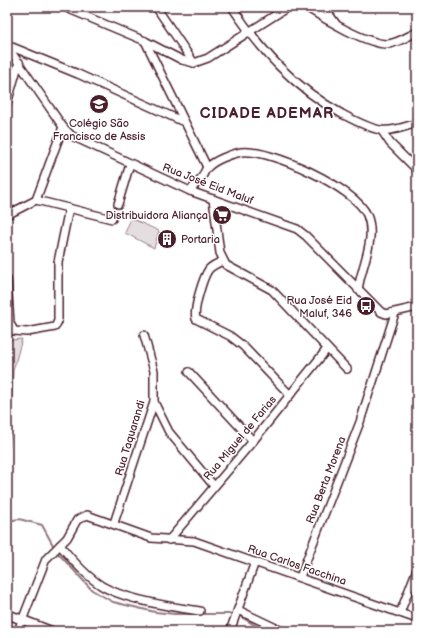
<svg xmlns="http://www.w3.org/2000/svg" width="424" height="638" viewBox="0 0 424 638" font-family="'Balsamiq Sans',sans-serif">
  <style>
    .green { fill: #e5dee0; stroke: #987e86 }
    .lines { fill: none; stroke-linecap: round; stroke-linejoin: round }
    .stream { stroke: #91787e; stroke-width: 2 }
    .building { fill: #d2c7cb; stroke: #4a1f2b }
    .minor-casing { stroke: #4a1f2b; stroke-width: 10 }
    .major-casing { stroke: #4a1f2b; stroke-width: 11 }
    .minor { stroke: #fff; stroke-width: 7 }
    .major { stroke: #fff; stroke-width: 8 }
    .labels { text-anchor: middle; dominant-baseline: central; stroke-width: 3; stroke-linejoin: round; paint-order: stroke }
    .poi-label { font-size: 11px; fill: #4a1f2b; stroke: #fff; text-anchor: end }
    .street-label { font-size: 11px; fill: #4a1f2b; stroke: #fff }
    .district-label { font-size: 15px; font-weight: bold; letter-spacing: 1px; fill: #4a1f2b; stroke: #fff }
  </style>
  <rect width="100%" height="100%" fill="#fff"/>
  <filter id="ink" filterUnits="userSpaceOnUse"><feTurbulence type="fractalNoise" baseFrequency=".025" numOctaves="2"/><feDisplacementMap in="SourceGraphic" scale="8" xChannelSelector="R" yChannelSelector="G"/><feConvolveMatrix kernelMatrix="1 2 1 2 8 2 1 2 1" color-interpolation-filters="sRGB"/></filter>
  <g filter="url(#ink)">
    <g class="green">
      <polygon points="131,218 159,231 154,248 125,233"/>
      <polygon points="7,324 10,340 22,339 13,371 11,428 7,466"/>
    </g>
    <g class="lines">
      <g class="stream">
        <polyline points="7,521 19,519 42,525 54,547"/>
        <polyline points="56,551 92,590 113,602 155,612 175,614 233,614"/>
        <polyline points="243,618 264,631"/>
      </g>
    </g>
    <polygon class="building" points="161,234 174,236 173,245 159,243"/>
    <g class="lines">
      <defs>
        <g id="minor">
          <polyline points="64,7 145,41 182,60 194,63 208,58 288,7"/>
          <polyline points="156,7 194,63"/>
          <path d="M232,7c30,45 63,81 110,107 12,6 26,14 39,16 11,2 26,-4 36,-7"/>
          <path d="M306,7c17,11 62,38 82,37 10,-1 20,-8 29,-12"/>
          <polyline points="324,7 336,24"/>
          <polyline points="145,41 207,167"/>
          <polyline points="7,45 78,74 184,122"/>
          <polyline points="7,46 63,127 72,136 190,191 297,229 306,236 381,312 386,314 417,307"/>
          <polyline points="7,104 19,62"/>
          <polyline points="382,131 390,143 417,170"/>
          <path d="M190,191c4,-5 8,-9 12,-14 2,-3 3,-8 6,-10 7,-7 23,-13 33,-15 28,-4 115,36 126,63 10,24 -6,51 -9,75"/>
          <polyline points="213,199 220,253 226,265 272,290 347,369"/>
          <polyline points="36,200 112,219"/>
          <polyline points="118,204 130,164"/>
          <polyline points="7,215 36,200 63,127"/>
          <path d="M223,261c-5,2 -10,4 -14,8 -6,8 -16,41 -13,50l34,17 13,10 47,49"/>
          <polyline points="7,279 10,323 14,331 27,332 55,327 58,321 58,262 69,208"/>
          <polyline points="189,372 253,441"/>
          <polyline points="371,388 395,313"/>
          <polyline points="154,402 169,432 214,486"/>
          <polyline points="114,523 154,402 154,371 144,335"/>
          <polyline points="169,540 253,441 327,349"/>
          <path d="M60,545c12,15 26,31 42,41 24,14 70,21 98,25"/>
          <polyline points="300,577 360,422 370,390"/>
          <polyline points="238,610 280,630"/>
          <polyline points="400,613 417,569"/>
          <polyline points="18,631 46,559 67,538 77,520 87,515 151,538 194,541 417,619"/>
          <polyline points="230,631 255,562"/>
        </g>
        <polyline id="major" points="7,614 51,631"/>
      </defs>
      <use href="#minor" class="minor-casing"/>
      <use href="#major" class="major-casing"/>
      <use href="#minor" class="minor"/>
      <use href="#major" class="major"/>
    </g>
  </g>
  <defs>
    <symbol id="school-disc" viewBox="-11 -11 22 22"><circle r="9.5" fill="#4a1f2b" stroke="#fff"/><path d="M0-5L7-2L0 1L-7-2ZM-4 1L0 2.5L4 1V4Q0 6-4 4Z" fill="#fff"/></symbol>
    <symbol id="supermarket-disc" viewBox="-11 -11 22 22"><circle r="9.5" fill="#4a1f2b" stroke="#fff"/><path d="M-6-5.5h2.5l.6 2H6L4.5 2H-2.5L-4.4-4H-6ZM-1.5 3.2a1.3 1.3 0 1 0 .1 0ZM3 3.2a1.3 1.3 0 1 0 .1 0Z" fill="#fff"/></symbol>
    <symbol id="building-disc" viewBox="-11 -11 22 22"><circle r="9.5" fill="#4a1f2b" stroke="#fff"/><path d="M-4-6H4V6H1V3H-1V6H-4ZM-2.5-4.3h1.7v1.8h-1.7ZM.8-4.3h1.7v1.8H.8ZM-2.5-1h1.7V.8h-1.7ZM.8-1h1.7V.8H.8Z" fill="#fff"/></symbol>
    <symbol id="bus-disc" viewBox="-11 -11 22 22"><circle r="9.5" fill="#4a1f2b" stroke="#fff"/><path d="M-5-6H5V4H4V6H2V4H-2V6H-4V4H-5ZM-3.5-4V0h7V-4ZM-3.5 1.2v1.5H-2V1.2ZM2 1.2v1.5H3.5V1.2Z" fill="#fff"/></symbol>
  </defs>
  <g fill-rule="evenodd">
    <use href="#school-disc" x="88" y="93" width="22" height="22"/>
    <use href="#supermarket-disc" x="211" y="204" width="22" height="22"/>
    <use href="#building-disc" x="156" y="228" width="22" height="22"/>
    <use href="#bus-disc" x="355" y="295" width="22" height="22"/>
  </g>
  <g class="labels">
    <g class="poi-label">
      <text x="99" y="123" text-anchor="middle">Colégio São<tspan x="99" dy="13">Francisco de Assis</tspan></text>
      <text x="208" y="215">Distribuidora Aliança</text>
      <text x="181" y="239" text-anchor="start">Portaria</text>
      <text x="352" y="300">Rua José Eid<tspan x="352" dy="13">Maluf, 346</tspan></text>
    </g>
    <g class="street-label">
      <text transform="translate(208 184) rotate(21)">Rua José Eid Maluf</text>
      <text transform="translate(130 438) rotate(-73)">Rua Taquarandi</text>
      <text transform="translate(240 438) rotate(-50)">Rua Miguel de Farias</text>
      <text transform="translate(326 480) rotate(-69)">Rua Berta Morena</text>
      <text transform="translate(297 565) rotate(19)">Rua Carlos Facchina</text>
    </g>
    <g class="district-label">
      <text x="267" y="113">CIDADE ADEMAR</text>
    </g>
  </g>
  <rect width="424" height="638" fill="none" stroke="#fff" stroke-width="24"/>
  <rect x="12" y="12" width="400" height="614" fill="none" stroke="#4a1f2b" stroke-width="1.5" filter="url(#ink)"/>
</svg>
